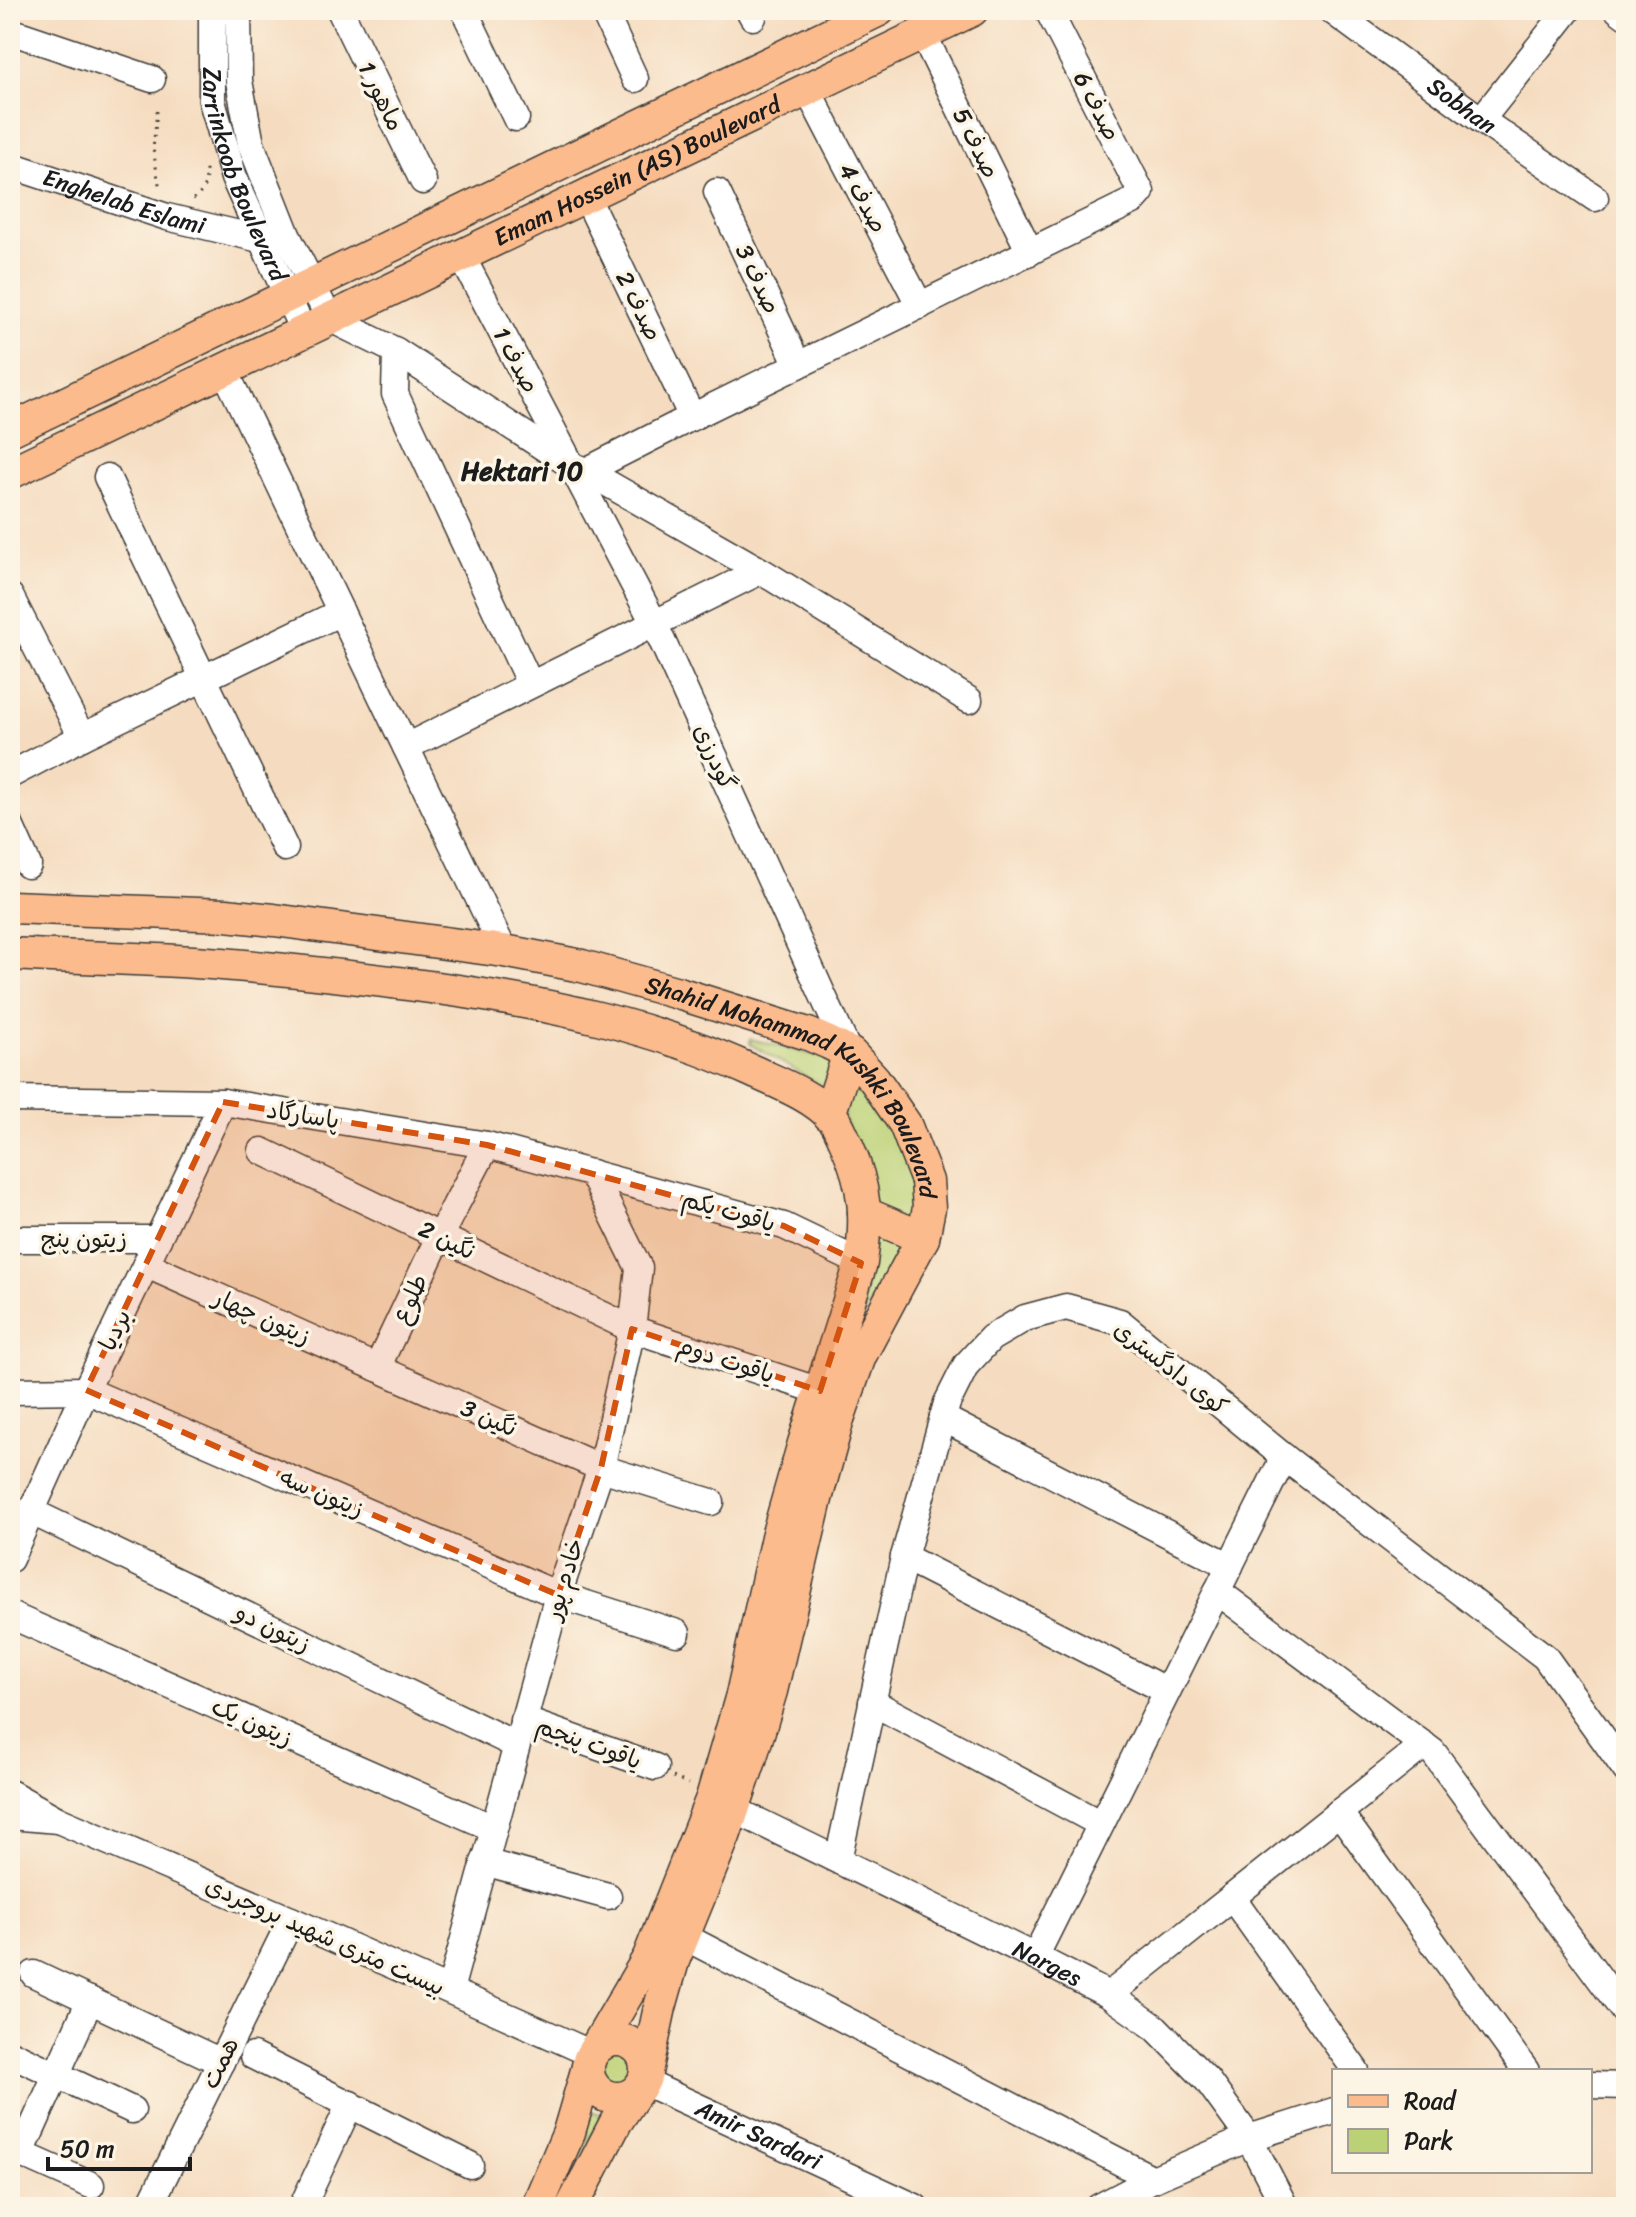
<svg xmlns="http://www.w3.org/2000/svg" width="1636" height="2217" viewBox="0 0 1636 2217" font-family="Sriracha,'Playpen Sans Arabic',sans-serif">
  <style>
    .green { fill: #bbd175; stroke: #6c7648; stroke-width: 2 }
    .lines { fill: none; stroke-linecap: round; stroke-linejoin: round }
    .minor-casing { stroke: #3d3935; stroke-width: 29 }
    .major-casing { stroke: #3d3935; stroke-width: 35 }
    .path { stroke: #3d3935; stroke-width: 3; stroke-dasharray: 2 6; stroke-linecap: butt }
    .minor { stroke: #fff; stroke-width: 26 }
    .major { stroke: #fbbb8d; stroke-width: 32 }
    .marked { fill: #d4530e; fill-opacity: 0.2; stroke: #d4530e; stroke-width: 6; stroke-dasharray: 16 10; stroke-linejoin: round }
    .labels { text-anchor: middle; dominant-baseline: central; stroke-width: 7; stroke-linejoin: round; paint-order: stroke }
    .street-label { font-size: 24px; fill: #1c1c1c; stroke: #fcf5e5 }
    .neighbourhood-label { font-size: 26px; font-weight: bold; fill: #1c1c1c; stroke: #fcf5e5 }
  </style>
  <rect width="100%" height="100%" fill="#fcf5e5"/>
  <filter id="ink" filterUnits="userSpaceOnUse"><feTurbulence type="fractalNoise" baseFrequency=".0125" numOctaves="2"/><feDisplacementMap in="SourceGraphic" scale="16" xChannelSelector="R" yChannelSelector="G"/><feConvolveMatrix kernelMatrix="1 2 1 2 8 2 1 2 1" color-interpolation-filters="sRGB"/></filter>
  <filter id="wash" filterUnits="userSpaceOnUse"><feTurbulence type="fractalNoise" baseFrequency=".006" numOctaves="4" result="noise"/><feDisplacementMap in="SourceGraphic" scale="32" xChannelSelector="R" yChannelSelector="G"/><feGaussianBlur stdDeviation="1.8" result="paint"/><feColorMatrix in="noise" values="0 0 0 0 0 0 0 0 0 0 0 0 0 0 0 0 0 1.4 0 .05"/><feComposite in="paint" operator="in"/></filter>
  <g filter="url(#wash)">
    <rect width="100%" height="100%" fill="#f5dcc0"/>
    <g class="green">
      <polygon points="750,1039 834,1060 824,1087 750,1044"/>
      <polygon points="855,1071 870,1086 916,1178 916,1227 873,1210 843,1115"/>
      <polygon points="875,1231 903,1243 859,1324"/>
      <path d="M615,2047c13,1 20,7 23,19l-14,21 -13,-1 -11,-8 -1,-19 10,-10z"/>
      <polygon points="588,2110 603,2115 568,2175"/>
    </g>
  </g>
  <g filter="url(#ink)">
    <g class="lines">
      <defs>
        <g id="minor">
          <path id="s1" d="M212,10v91l22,77 69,153"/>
          <polyline points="238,10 239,81 251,144 287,235 329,318 396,351 571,465 586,471 766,574 969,700"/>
          <polyline points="340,10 423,181"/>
          <polyline points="464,10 516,118"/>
          <polyline points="603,10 635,79"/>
          <polyline points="749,10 753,17"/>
          <path id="s2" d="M1331,10l150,110 114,78"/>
          <polyline points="1618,10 1626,16"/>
          <polyline points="10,31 152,79"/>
          <polyline points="923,34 1030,252"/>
          <polyline points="807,89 920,306"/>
          <polyline points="1481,120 1568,10"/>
          <path id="s3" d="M10,165l157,52 93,22 11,-2"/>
          <polyline points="717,192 798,365"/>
          <polyline points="586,196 692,417"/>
          <polyline points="461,255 654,623 849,1053"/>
          <polyline points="396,351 395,394 530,684"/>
          <polyline points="224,369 504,951"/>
          <polyline points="586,471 692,417 1133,201 1141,192 1048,10"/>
          <polyline points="107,477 285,848"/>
          <polyline points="10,596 82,737"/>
          <polyline points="406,747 760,571"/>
          <polyline points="10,775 82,737 341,612"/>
          <polyline points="10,825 28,865"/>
          <polyline points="10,1099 223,1102 487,1145 784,1226 861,1263"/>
          <polyline points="262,1151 632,1329 820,1391"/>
          <polyline points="10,1239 158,1239"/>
          <polyline points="147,1265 601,1468 711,1502"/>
          <polyline points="377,1368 439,1237 487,1145"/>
          <polyline points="10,1391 86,1390 558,1595 677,1633"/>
          <polyline points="943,1418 1230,1566"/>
          <polyline points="30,1511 516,1745"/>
          <polyline points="904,1557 1167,1691"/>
          <polyline points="10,1559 86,1390 223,1102"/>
          <polyline points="1217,1591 1433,1752 1626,2014"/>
          <polyline points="10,1615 493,1828"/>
          <polyline points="872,1702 1101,1824"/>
          <polyline points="523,1720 655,1767"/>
          <polyline points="10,1793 58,1820 10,1816"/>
          <path id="s4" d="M733,1809l302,148 74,38 47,33 51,52 42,58 36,69"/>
          <polyline points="1339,1812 1526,2071"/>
          <polyline points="58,1820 291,1920 592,2054"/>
          <polyline points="838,1860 904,1557 947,1403 966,1365 991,1338 1025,1318 1066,1307 1120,1322 1284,1457 1545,1657 1626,1770"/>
          <polyline points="484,1862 608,1896"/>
          <polyline points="1232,1897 1356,2071"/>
          <polyline points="683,1936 1153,2179"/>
          <polyline points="1035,1957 1284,1457"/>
          <polyline points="34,1974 221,2062"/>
          <polyline points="450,1990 558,1595 601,1468 632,1329 639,1268 592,1173"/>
          <polyline points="1109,1995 1424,1745"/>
          <polyline points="10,2053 132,2110"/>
          <polyline points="253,2056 470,2165"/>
          <path id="s5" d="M644,2082l271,125"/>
          <polyline points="1590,2085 1626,2086"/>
          <polyline points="10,2149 91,2185"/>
          <polyline points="21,2153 90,2000"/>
          <polyline points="149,2207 291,1920"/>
          <polyline points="302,2207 350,2104"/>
          <polyline points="1099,2207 1153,2179 1249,2138 1334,2111"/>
        </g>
        <g id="major">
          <polyline points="10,430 879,10"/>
          <path id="s6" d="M10,473l962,-463"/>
          <path id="s7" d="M10,907l216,8 48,5 230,31 78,15 96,27 130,41 21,9 22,11 23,25 31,45 22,57 2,27 -6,30 -63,118 -22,63 -22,80 -45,192 -21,69 -26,76 -51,125 -13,46 -15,70"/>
          <path d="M10,954c71,4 142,4 212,10 75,6 149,15 223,25 104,15 209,37 305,81 28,13 62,25 83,48 6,7 10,19 14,27 19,43 20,73 14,118l-57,180 -27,94 -35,158 -30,103 -63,159 -55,94"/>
          <polyline points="829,1115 849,1053"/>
          <polyline points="864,1213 923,1238"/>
          <circle cx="617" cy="2069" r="29"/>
          <polyline points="537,2207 569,2132 588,2067"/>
          <polyline points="572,2207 616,2122 639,2088"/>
        </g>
      </defs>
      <use href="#minor" class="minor-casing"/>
      <use href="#major" class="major-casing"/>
      <g class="path">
        <polyline points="157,111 153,149 160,190"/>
        <path d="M193,199c14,-8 13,-21 13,-35"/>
        <polyline points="673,1777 688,1784"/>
      </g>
      <use href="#minor" class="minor"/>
      <use href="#major" class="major"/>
    </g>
  </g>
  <path class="marked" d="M223,1102l264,43 297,81 77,37 -41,128 -188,-62 -31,139 -43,127 -472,-205z"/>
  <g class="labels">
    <g class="street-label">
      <text transform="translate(381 96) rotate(64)">ماهور 1</text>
      <text stroke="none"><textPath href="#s2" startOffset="162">Sobhan</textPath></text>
      <text transform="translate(1097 106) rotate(63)">صدف 6</text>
      <text transform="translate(976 143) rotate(64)">صدف 5</text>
      <text stroke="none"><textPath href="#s6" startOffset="696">Emam Hossein (AS) Boulevard</textPath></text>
      <text stroke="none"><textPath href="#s1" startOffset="170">Zarrinkoob Boulevard</textPath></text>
      <text transform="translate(863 198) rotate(62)">صدف 4</text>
      <text stroke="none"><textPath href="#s3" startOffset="120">Enghelab Eslami</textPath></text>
      <text transform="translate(758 279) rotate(65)">صدف 3</text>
      <text transform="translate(639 306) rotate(64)">صدف 2</text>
      <text transform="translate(516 360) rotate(62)">صدف 1</text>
      <text transform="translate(715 757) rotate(66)">گودرزی</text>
      <text stroke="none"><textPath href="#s7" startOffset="834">Shahid Mohammad Kushki Boulevard</textPath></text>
      <text transform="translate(303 1115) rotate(9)">پاسارگاد</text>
      <text transform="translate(729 1211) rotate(16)">یاقوت یکم</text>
      <text x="84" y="1239">زیتون پنج</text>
      <text transform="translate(447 1240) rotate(26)">نگین 2</text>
      <text transform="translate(410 1299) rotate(-65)">طلوع</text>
      <text transform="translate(262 1317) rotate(24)">زیتون چهار</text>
      <text transform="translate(115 1330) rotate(-64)">بردیا</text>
      <text transform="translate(726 1360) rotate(18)">یاقوت دوم</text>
      <text transform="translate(1171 1368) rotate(38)">کوی دادگستری</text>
      <text transform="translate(489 1418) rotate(24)">نگین 3</text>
      <text transform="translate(322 1493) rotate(23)">زیتون سه</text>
      <text transform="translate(564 1579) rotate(-73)">خادم پور</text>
      <text transform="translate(273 1628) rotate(26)">زیتون دو</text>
      <text transform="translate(252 1722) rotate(24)">زیتون یک</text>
      <text transform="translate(589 1743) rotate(20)">یاقوت پنجم</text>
      <text transform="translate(325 1936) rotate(24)">بیست متری شهید بروجردی</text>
      <text stroke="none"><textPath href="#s4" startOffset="350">Narges</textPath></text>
      <text transform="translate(220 2063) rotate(-64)">همت</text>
      <text stroke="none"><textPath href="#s5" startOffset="126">Amir Sardari</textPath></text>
    </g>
    <g class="neighbourhood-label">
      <text x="522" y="471">Hektari 10</text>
    </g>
  </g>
  <rect width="1636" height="2217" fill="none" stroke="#fcf5e5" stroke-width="40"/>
  <rect x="1332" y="2069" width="260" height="104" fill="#fcf5e5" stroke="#a29e95" stroke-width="2"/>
  <rect x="1348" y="2095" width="40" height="12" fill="#fbbb8d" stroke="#a29e95" stroke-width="2"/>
  <text x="1404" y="2109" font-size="24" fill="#1c1c1c">Road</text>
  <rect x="1348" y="2129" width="40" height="24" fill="#bbd175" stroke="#a29e95" stroke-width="2"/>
  <text x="1404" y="2149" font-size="24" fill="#1c1c1c">Park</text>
  <path d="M48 2157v12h142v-12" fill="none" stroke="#1c1c1c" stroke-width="4"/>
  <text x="60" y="2157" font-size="24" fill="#1c1c1c" stroke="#fcf5e5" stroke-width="6" paint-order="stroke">50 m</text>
</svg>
